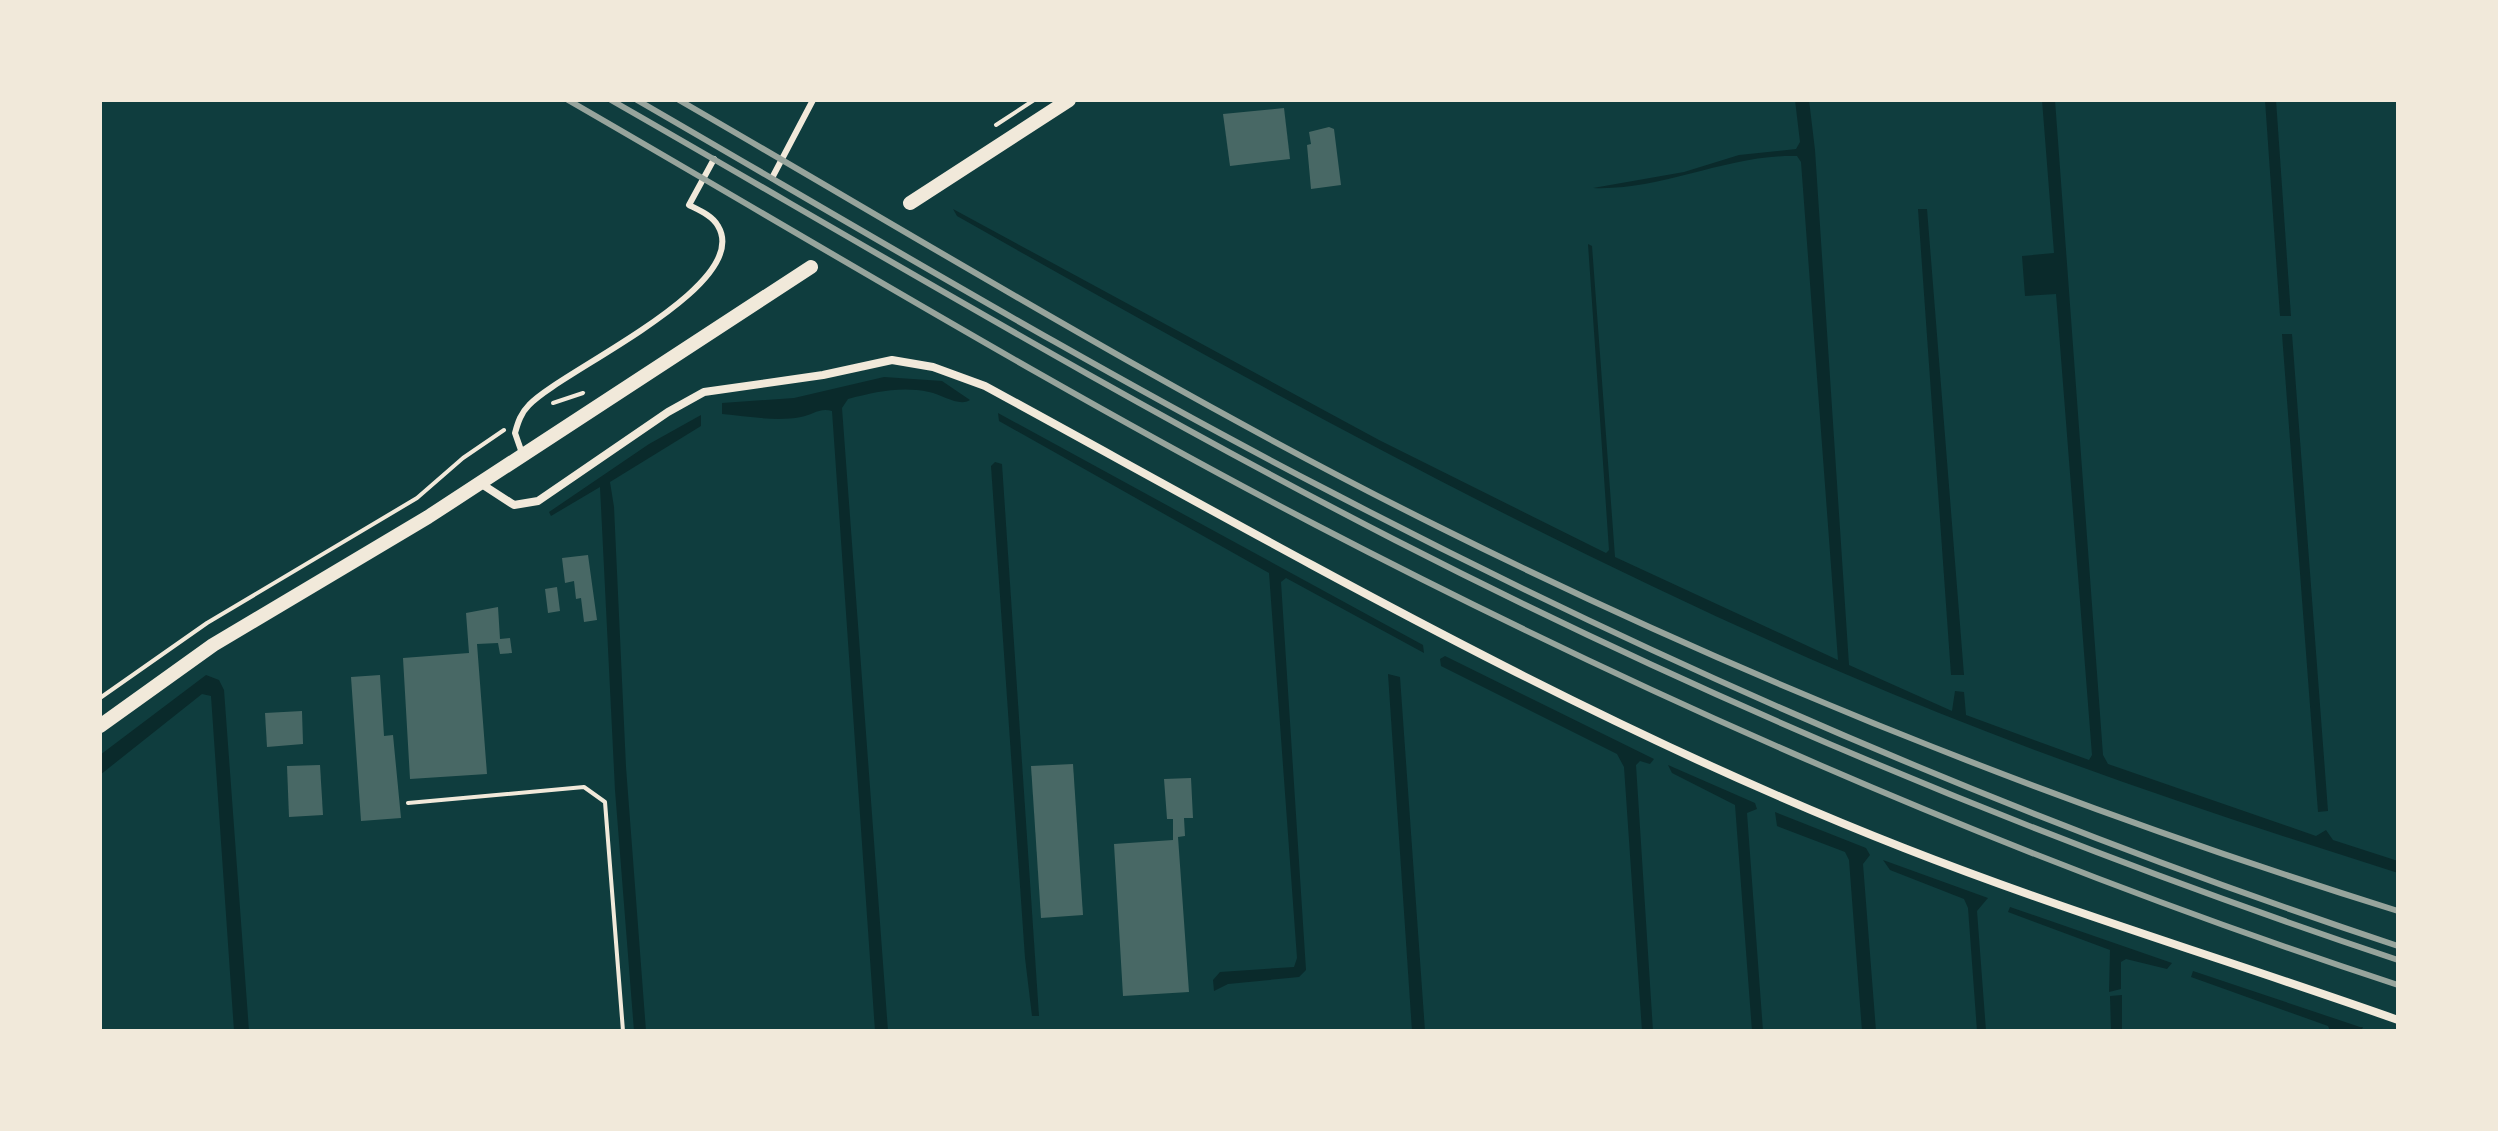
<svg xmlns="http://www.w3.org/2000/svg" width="2498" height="1131" viewBox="0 0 2498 1131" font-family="Roboto,sans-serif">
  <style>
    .water { fill: #0a2a2b }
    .building { fill: #486865 }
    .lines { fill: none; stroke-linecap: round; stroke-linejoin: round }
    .path { stroke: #f1e9da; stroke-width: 4 }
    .service { stroke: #f1e9da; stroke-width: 6 }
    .minor { stroke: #f1e9da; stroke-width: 8 }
    .tertiary { stroke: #f1e9da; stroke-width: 14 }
    .rail { stroke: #97a49c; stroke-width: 6 }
  </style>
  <rect width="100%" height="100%" fill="#0f3d3e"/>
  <g class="water">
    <path d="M1795,100h14l6,50 34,515 103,46 3,-20 9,1 2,23 123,45 3,-5 -36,-461 -31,2 -3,-40 32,-3 -12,-153h13l48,655 5,9 208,72 10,-6 7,10 65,21v12c-187,-59 -375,-122 -555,-200 -306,-132 -597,-293 -886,-457l-4,-7 426,231 227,113 3,-3 -21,-306 4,2 23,311 223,103 -37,-498 -4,-6c-69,-2 -135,35 -204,32l91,-16 55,-17 57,-6 4,-7z"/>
    <polygon points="2265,100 2276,100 2291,316 2280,316"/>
    <polygon points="1918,209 1927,209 1964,675 1951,675"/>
    <polygon points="2282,334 2292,334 2328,811 2318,812"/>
    <path d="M884,377l58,4 28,19c-11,7 -27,-5 -41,-8 -28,-6 -54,0 -81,7l-6,9 46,623h-13l-43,-620c-12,-4 -20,4 -31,6 -26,5 -53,-1 -79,-3v-11l72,-5z"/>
    <polygon points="998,413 1423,645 1424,653 1286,578 1281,582 1306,970 1299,977 1228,984 1214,991 1213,980 1220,972 1294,967 1297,958 1269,573 999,421"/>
    <polygon points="701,415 701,426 610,482 614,507 626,767 646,1031 634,1031 615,790 600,487 551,516 549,512 649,444"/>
    <polygon points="995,462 1002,464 1039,1016 1032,1016 1025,958 991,466"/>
    <polygon points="1445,656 1654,759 1650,764 1640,761 1636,765 1653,1031 1642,1031 1624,767 1617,754 1441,666 1440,659"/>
    <polygon points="1388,674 1400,677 1425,1031 1412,1031"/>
    <polygon points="206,675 219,680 224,690 249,1031 234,1031 211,696 202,694 100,775 100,755"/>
    <polygon points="1668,765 1755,803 1757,809 1747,813 1763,1031 1752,1031 1735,805 1672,773"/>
    <polygon points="1775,812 1866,848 1870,855 1863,864 1876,1031 1862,1031 1849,860 1845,852 1777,826"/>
    <polygon points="1883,860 1988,898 1977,911 1986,1031 1977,1031 1968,908 1964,899 1890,870"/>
    <polygon points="2010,907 2172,963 2167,969 2126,959 2121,962 2121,989 2109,992 2110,950 2008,912"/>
    <polygon points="2193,971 2360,1027 2363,1027 2361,1031 2330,1031 2328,1026 2191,977"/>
    <polygon points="2122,995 2122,1031 2111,1031 2110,996"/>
  </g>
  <g class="building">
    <polygon points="1284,108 1290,159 1230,166 1223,114"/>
    <polygon points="1329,127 1334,129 1341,185 1311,189 1307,145 1311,144 1309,132"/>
    <polygon points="588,555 597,620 584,622 581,598 576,599 574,581 565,583 562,558"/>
    <polygon points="557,587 560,611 548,613 545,589"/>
    <polygon points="498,607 500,639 510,638 512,653 500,654 498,643 477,644 487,774 410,779 403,658 469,653 466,613"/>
    <polygon points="380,675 384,736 393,735 401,818 361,821 351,677"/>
    <polygon points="302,711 303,744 267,747 265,713"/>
    <polygon points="1073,764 1083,915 1041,918 1031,766"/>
    <polygon points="320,765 323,815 289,817 287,766"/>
    <polygon points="1191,778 1193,818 1184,818 1185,836 1178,837 1189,992 1123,996 1114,844 1173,840 1173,819 1167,819 1164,779"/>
  </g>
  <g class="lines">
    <g class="path">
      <polyline points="996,125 1034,100"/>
      <polyline points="553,403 583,393"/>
      <polyline points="100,698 207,623 417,498 463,458 504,430"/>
      <polyline points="408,803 584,787 605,802 623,1031"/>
    </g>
    <g class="service">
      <polyline points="772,178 813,100"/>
      <path d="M523,456l-8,-23c3,-11 6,-20 14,-28 31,-34 225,-119 189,-179 -5,-10 -19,-16 -29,-21l25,-46"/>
    </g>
    <path class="minor" d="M480,483l34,22 24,-4 130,-89 36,-20 119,-17 69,-15 41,7 52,19c301,164 599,337 919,462 163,64 330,114 494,172"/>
    <g class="tertiary">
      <polyline points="910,203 1069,100"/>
      <polyline points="100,726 213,645 428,517 811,267"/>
    </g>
    <g class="rail">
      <path d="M568,100c248,143 494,293 748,425 348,181 709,338 1082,460"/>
      <path d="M611,100c260,149 517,303 784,440 322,165 659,305 1003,420"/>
      <path d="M637,100c230,133 458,270 694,392 343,179 700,332 1067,454"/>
      <path d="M679,100c251,145 500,298 760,427 309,154 629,281 959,384"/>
    </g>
  </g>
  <rect width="2498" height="1131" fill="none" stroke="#f1e9da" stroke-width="204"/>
</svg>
